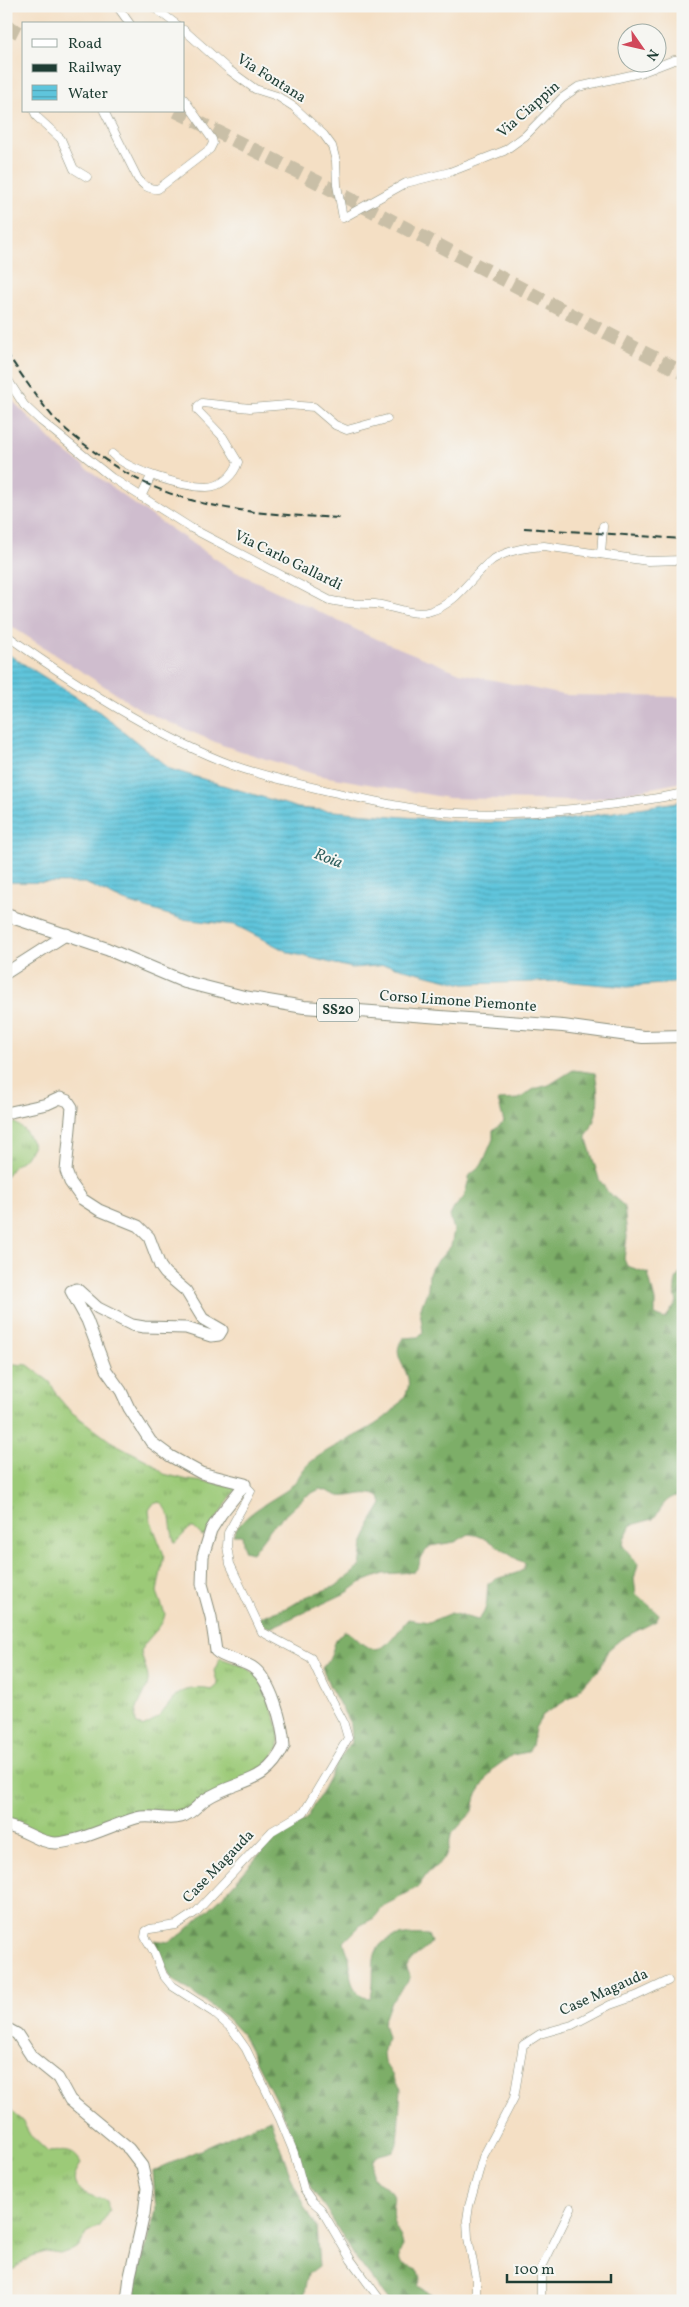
<svg xmlns="http://www.w3.org/2000/svg" width="689" height="2307" viewBox="0 0 689 2307" font-family="Vollkorn,serif">
  <style>
    .industrial { fill: #cfbdce }
    .grass { fill: url(#grass-tufts); stroke: #5e8456 }
    .forest { fill: url(#forest-firs); stroke: #4e764e }
    .water { fill: url(#water-rules); stroke: #3f8188 }
    .lines { fill: none; stroke-linecap: round; stroke-linejoin: round }
    .motorway-tunnel { stroke: #c9bfa7; stroke-width: 14; stroke-dasharray: 14 7; stroke-linecap: butt }
    .minor-casing { stroke: #8a8e7c; stroke-width: 9 }
    .secondary-casing { stroke: #8a8e7c; stroke-width: 13 }
    .primary-casing { stroke: #8a8e7c; stroke-width: 14 }
    .minor { stroke: #fff; stroke-width: 8 }
    .secondary { stroke: #fff; stroke-width: 11 }
    .primary { stroke: #fff; stroke-width: 12 }
    .rail { stroke: #1f3d34; stroke-width: 2; stroke-dasharray: 8 4; stroke-linecap: butt }
    .labels { text-anchor: middle; dominant-baseline: central; stroke-width: 4; stroke-linejoin: round; paint-order: stroke }
    .shield { fill: #f6f6f2; stroke: #60746d; stroke-width: 1 }
    .shield-label { font-size: 14px; font-weight: bold; fill: #1f3d34 }
    .street-label { font-size: 15px; fill: #1f3d34; stroke: #f6f6f2 }
    .water-label { font-size: 16px; font-style: italic; fill: #2f5f5e; stroke: #f6f6f2 }
  </style>
  <defs>
    <pattern id="grass-tufts" width="24" height="20" patternUnits="userSpaceOnUse" patternTransform="scale(1.25)"><rect width="24" height="20" fill="#9cca78"/><path d="M3 7l-1-3M5 7V3M7 7l1-3M15 17l-1-3M17 17v-4M19 17l1-3" fill="none" stroke="#7fa563"/></pattern>
    <pattern id="forest-firs" width="22" height="20" patternUnits="userSpaceOnUse" patternTransform="scale(1.25)"><rect width="22" height="20" fill="#7dae68"/><path d="M5 1l3.5 6h-7zM16 11l3.5 6h-7z" fill="#668f56"/></pattern>
    <pattern id="water-rules" width="6" height="5" patternUnits="userSpaceOnUse" patternTransform="scale(1.25)"><rect width="6" height="5" fill="#5fc5dc"/><path d="M0 2.5h6" fill="none" stroke="#4ea1b3"/></pattern>
  </defs>
  <rect width="100%" height="100%" fill="#f6f6f2"/>
  <filter id="ink" filterUnits="userSpaceOnUse"><feTurbulence type="fractalNoise" baseFrequency=".02" numOctaves="2"/><feDisplacementMap in="SourceGraphic" scale="10" xChannelSelector="R" yChannelSelector="G"/><feConvolveMatrix kernelMatrix="1 2 1 2 8 2 1 2 1" color-interpolation-filters="sRGB"/></filter>
  <filter id="wash" filterUnits="userSpaceOnUse"><feTurbulence type="fractalNoise" baseFrequency=".0096" numOctaves="4" result="noise"/><feDisplacementMap in="SourceGraphic" scale="20" xChannelSelector="R" yChannelSelector="G"/><feGaussianBlur stdDeviation="1.12" result="paint"/><feColorMatrix in="noise" values="0 0 0 0 0 0 0 0 0 0 0 0 0 0 0 0 0 1.4 0 .05"/><feComposite in="paint" operator="in"/></filter>
  <g filter="url(#wash)">
    <rect width="100%" height="100%" fill="#f4dfc4"/>
    <polygon class="industrial" points="6,394 56,445 137,506 232,570 367,635 460,673 564,695 683,697 683,782 581,801 448,798 317,775 222,745 143,711 6,623"/>
    <g class="grass">
      <path d="M6,1120c15,3 21,12 27,25l-7,12 -12,9 -8,10z"/>
      <path d="M13,1364l15,1 22,17 8,15 12,14 40,30 40,21 14,12 24,6 48,6v4l-31,45 -3,1 -8,-8h-4l-15,15c-6,-15 -1,-30 -15,-41l-7,2 -4,6 1,9 14,36 -7,37 8,22c-3,16 -18,22 -24,37 1,11 8,20 7,31 -3,16 -15,24 -12,41l6,4c33,-12 23,-46 70,-37l6,-5 -4,-14 6,-13 23,8 16,10 20,53v18l-17,23 -81,42h-17l-18,-3 -87,29 -10,1 -43,-17v-457z"/>
      <path d="M6,2087l2,3 1,15 3,6 11,11 7,13 18,17c16,-1 25,-3 33,12 -18,25 4,30 24,36l5,11 -10,15 -13,6 -7,13 -6,4 -14,5 -14,-2 -15,4 -17,13 -8,1z"/>
    </g>
    <g class="forest">
      <path d="M573,1070l22,3c5,22 4,44 -9,63l13,43 8,12 17,15 3,31 -3,22 3,7 21,7 7,28v14l10,4 12,-17c-3,-12 -4,-23 6,-32v225c-18,1 -20,12 -30,24l-22,6 -7,14 -1,7 15,18 -4,15 2,15 23,20 -3,7 -35,18 -13,11 -10,21 -12,10 -10,13 -33,21 -8,13 -3,18 -4,6 -16,3 -19,14 -17,27 -3,15 -22,24 -3,16 -3,7 -18,16 -9,13 -34,19 -10,12 -13,7 -17,17c1,5 4,11 5,16 3,17 -2,26 14,39l7,1c5,-12 2,-26 4,-38 3,-27 34,-26 54,-25l3,7c-7,12 -20,12 -25,27l4,7 -3,7 -16,18 -8,22 4,15 -4,16 1,8 17,27 -4,55 -3,7 -15,4 -6,5 -1,15 4,7c30,12 11,18 18,41 3,8 8,14 9,23 -11,17 3,19 16,25l2,8 -3,7 13,8 3,7h-45l-34,-44 -29,-48 -15,-21 -28,-74 -41,-80 -17,-18 -54,-38 -17,-38 15,2 13,-8 40,-37 52,-59 30,-17 5,-6 29,-54 14,-20 -1,-16 -21,-38 -8,-19c15,-14 8,-29 23,-37 9,3 12,9 19,14 20,14 33,-14 44,-26l21,3 22,-9 27,7c11,-10 8,-22 10,-36 11,-9 23,-7 35,-14l2,-7c-20,-8 -34,-27 -56,-29l-14,8 -25,4 -10,12 -1,8 -5,6 -31,2 -23,9 -12,9 -78,36 -8,-4 -2,-7 29,-10 19,-11 28,-10 24,-19 3,-23 6,-13 1,-7 12,-20 -2,-7c-14,-8 -26,1 -41,-1 -7,-2 -12,-6 -19,-7l-14,7 -35,32 -19,25 -8,-2 -2,-16h-9c9,-20 36,-33 54,-45 11,-8 14,-21 25,-29 27,-21 65,-30 88,-58 25,-30 -15,-41 3,-65l15,-1 5,-5 -3,-22 8,-21 1,-15 3,-7 19,-21 3,-16 -4,-14 4,-8 10,-11 6,-22 11,-9 3,-6 9,-21v-8l11,-9 -6,-22 21,-1 15,-10 15,-4z"/>
      <polygon points="270,2119 294,2185 316,2227 319,2266 308,2274 303,2297 305,2301 143,2301 140,2296 133,2292 156,2211 153,2171"/>
    </g>
    <polygon class="water" points="6,653 97,710 170,769 298,808 462,822 546,823 683,801 683,982 627,987 562,981 464,984 388,965 352,968 290,953 235,925 182,919 124,901 85,883 6,882"/>
  </g>
  <g filter="url(#ink)">
    <g class="lines">
      <g class="motorway-tunnel">
        <polyline points="6,26 24,35"/>
        <polyline points="176,111 302,174 683,373"/>
      </g>
      <defs>
        <g id="minor">
          <polyline points="117,6 130,24"/>
          <polyline points="152,6 176,24"/>
          <polyline points="184,30 229,70 255,89 277,96 294,107 324,135 332,146 336,161 337,185 343,218 406,183 450,172 504,151 525,136 562,98 578,87 640,73 674,60 683,60"/>
          <polyline points="34,111 37,117 61,139 74,169 87,177"/>
          <path d="M104,111l34,68c6,7 10,10 20,10l52,-40 3,-6 -1,-4 -28,-40"/>
          <path d="M6,377l18,28 17,16 71,57 79,50 138,72c19,5 28,3 46,4 17,2 38,13 56,7 27,-8 40,-35 61,-51 14,-9 35,-13 52,-14l104,15 35,-1"/>
          <path d="M112,454c18,17 70,33 95,33 14,0 27,-12 31,-25l-15,-25 -25,-26v-5l4,-3 48,5 37,-3 27,2 21,18 12,5 40,-11"/>
          <polyline points="141,497 151,476"/>
          <polyline points="601,554 603,526"/>
          <path d="M6,635c66,47 151,102 226,130 28,10 58,17 88,24 36,8 74,18 111,22 59,6 119,1 177,-6 25,-3 50,-6 75,-12"/>
          <polyline points="246,1486 251,1491 249,1495 228,1533 227,1546 230,1564 262,1632 311,1658 325,1688 343,1721 348,1738 304,1812 272,1831 196,1912 176,1925 150,1929 146,1931 145,1937 154,1952 163,1975 172,1986 214,2013 232,2029 246,2049 280,2119 294,2153 304,2190 312,2201 321,2209 351,2260 381,2301"/>
          <polyline points="476,2301 476,2278 468,2238 467,2220 469,2206 483,2157 514,2098 523,2045 540,2034 572,2025 610,2005 636,1996 668,1981"/>
          <polyline points="541,2301 541,2269 571,2208"/>
        </g>
        <g id="secondary">
          <polyline points="6,973 67,934"/>
          <path d="M6,1113l41,-9 13,-6 8,3 4,6 -6,64 4,11 12,17 17,11 39,16 11,11 11,29 5,7 21,18 17,28 19,11 -3,5 -8,1 -25,-8 -42,-1 -12,-2 -34,-17 -21,-19 -6,2 16,29 19,50 15,21 8,17 22,34 19,14 31,17 44,11 -24,30 -10,16 -8,26 -1,28 9,33 5,34c8,8 25,9 36,16 19,12 31,57 32,79 -19,40 -45,32 -78,53 -9,6 -14,15 -25,18 -15,4 -30,-3 -45,1 -24,7 -54,23 -80,25 -18,0 -33,-15 -50,-17"/>
          <polyline points="6,2028 17,2034 32,2057 58,2078 70,2100 129,2149 142,2166 147,2188 144,2214 130,2276 127,2301"/>
        </g>
        <polyline id="primary" points="6,915 107,949 185,982 244,997 304,1007 563,1026 643,1037 683,1036"/>
      </defs>
      <use href="#minor" class="minor-casing"/>
      <use href="#secondary" class="secondary-casing"/>
      <use href="#primary" class="primary-casing"/>
      <use href="#minor" class="minor"/>
      <use href="#secondary" class="secondary"/>
      <use href="#primary" class="primary"/>
      <g class="rail">
        <path d="M6,352c15,22 30,45 47,65 10,11 23,21 35,30 79,63 156,66 252,71"/>
        <polyline points="524,528 683,539"/>
      </g>
    </g>
  </g>
  <g class="labels">
    <rect class="shield" x="317" y="998.5" width="42" height="23" rx="4"/>
    <g class="shield-label">
      <text x="338" y="1010">SS20</text>
    </g>
    <g class="street-label">
      <text transform="translate(271 79) rotate(32)">Via Fontana</text>
      <text transform="translate(529 110) rotate(-41)">Via Ciappin</text>
      <text transform="translate(288 561) rotate(26)">Via Carlo Gallardi</text>
      <text transform="translate(458 1002) rotate(4)">Corso Limone Piemonte</text>
      <text transform="translate(219 1867) rotate(-46)">Case Magauda</text>
      <text transform="translate(604 1993) rotate(-24)">Case Magauda</text>
    </g>
    <g class="water-label">
      <text transform="translate(328 859) rotate(21)">Roia</text>
    </g>
  </g>
  <rect width="689" height="2307" fill="none" stroke="#f6f6f2" stroke-width="25"/>
  <rect x="22" y="22" width="162" height="90" fill="#f6f6f2" stroke="#a0aca6"/>
  <rect x="32" y="39" width="25" height="8" fill="#ffffff" stroke="#a0aca6"/>
  <text x="68" y="48" font-size="15" fill="#1f3d34">Road</text>
  <rect x="32" y="64" width="25" height="8" fill="#1f3d34" stroke="#a0aca6"/>
  <text x="68" y="72" font-size="15" fill="#1f3d34">Railway</text>
  <rect x="32" y="85" width="25" height="15" fill="url(#water-rules)" stroke="#a0aca6"/>
  <text x="68" y="98" font-size="15" fill="#1f3d34">Water</text>
  <g transform="translate(642 48) rotate(124)"><circle r="24" fill="#f6f6f2" stroke="#a0aca6"/>
  <path d="M0-4L9 19L0 12L-9 19Z" fill="#d1495b"/>
  <text y="-8" font-size="14" font-weight="bold" text-anchor="middle" fill="#1f3d34">N</text>
  </g>
  <path d="M507 2274v8h104v-8" fill="none" stroke="#1f3d34" stroke-width="2.5"/>
  <text x="514" y="2274" font-size="15" fill="#1f3d34" stroke="#f6f6f2" stroke-width="4" paint-order="stroke">100 m</text>
</svg>
